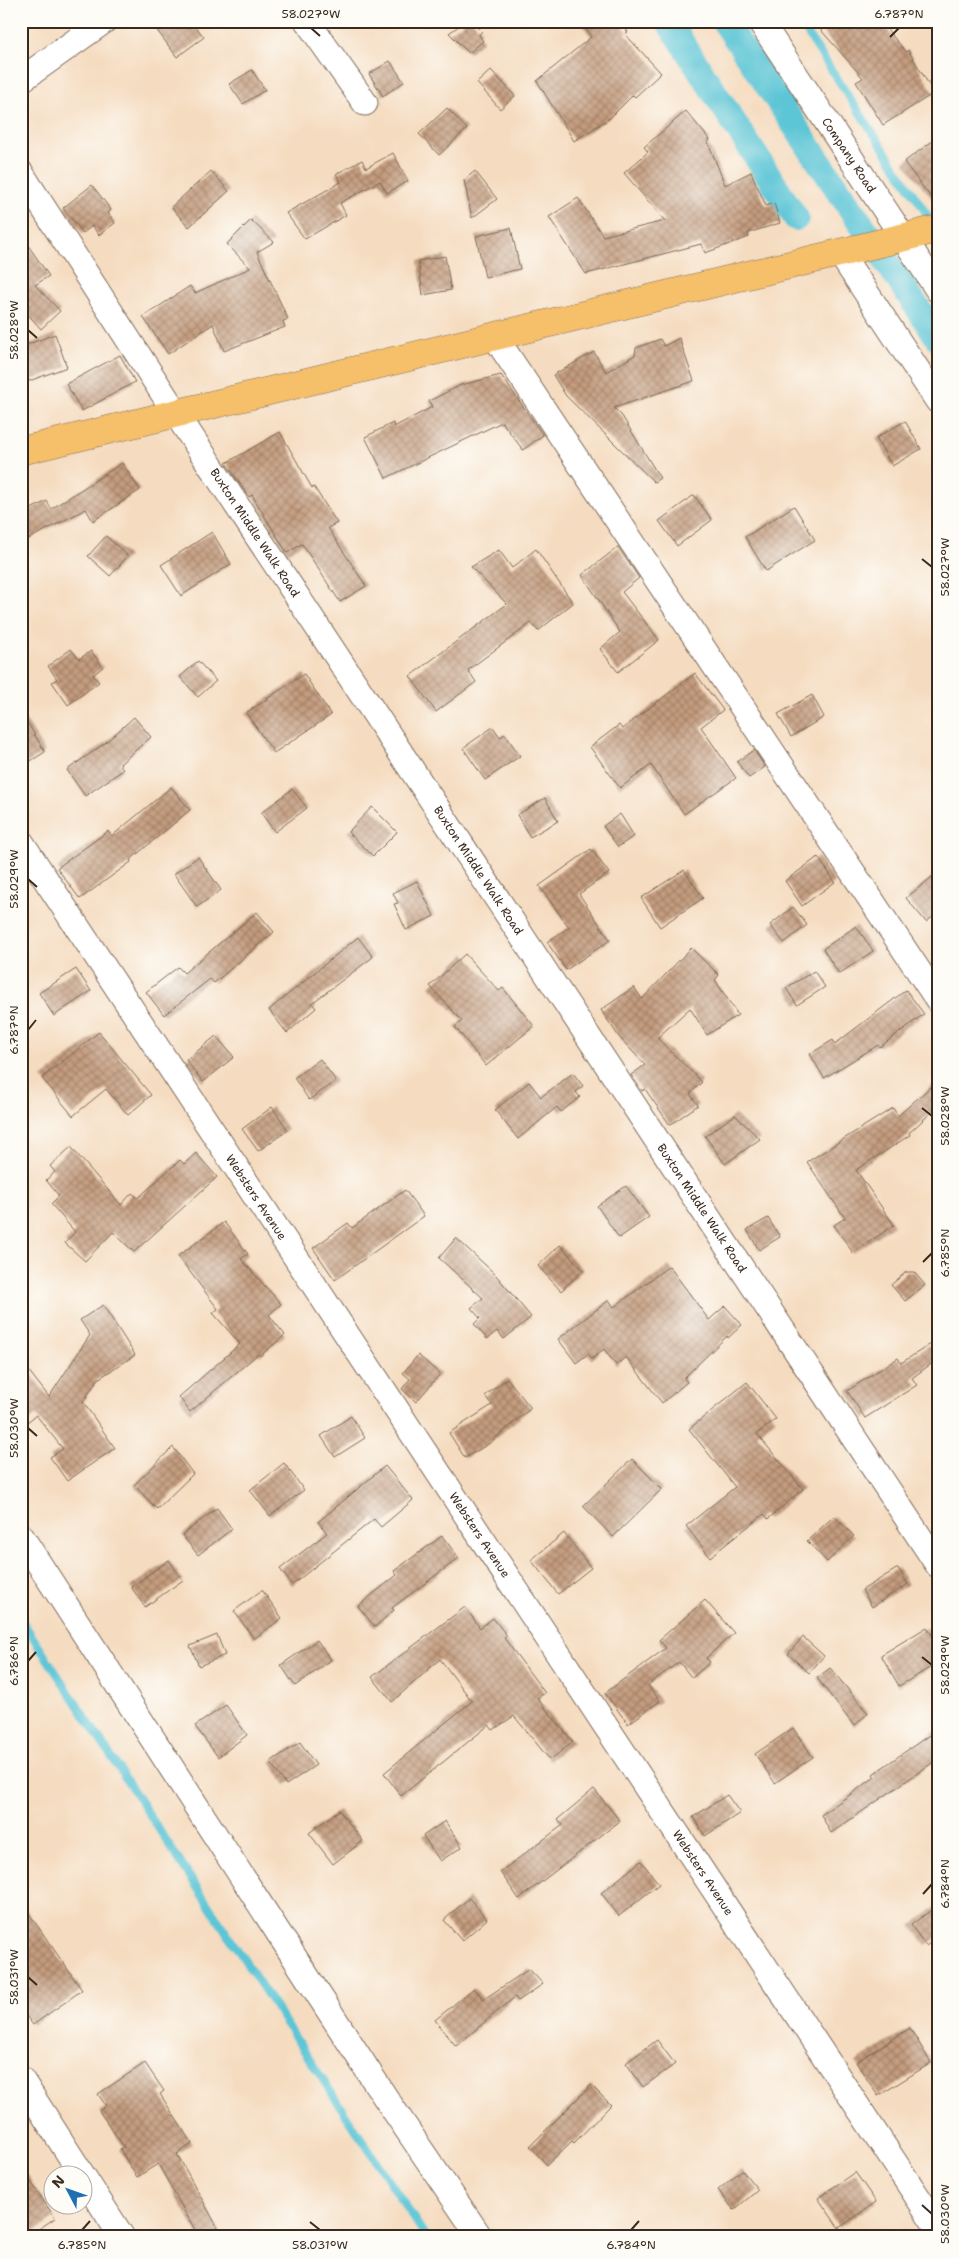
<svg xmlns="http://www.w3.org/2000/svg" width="959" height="2258" viewBox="0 0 959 2258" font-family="'Shantell Sans',sans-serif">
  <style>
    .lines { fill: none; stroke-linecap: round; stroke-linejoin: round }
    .stream { stroke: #5bc5d6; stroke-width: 8 }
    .canal { stroke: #5bc5d6; stroke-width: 26 }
    .building { fill: url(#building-cross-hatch) }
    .minor-casing { stroke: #7c6857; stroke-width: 27 }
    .major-casing { stroke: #7c6857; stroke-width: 29 }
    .minor { stroke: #fff; stroke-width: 25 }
    .major { stroke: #f6c06b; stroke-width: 28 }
    .ticks { fill: none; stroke: #3b2a1e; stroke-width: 2 }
    .labels { text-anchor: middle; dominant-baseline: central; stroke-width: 4; stroke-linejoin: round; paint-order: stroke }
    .street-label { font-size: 12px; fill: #3b2a1e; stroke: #fdfcf7 }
    .neatline { fill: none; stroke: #3b2a1e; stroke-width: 2 }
    .ticks-label { font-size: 12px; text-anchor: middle; fill: #3b2a1e }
  </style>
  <defs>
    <pattern id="building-cross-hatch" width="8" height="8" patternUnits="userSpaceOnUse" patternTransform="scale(1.25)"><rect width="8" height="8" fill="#c49c7e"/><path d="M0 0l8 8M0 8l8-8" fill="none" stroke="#a07f67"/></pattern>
  </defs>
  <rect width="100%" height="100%" fill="#fdfcf7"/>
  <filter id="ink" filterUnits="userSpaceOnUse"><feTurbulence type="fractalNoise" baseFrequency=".02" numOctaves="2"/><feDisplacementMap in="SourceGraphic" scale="10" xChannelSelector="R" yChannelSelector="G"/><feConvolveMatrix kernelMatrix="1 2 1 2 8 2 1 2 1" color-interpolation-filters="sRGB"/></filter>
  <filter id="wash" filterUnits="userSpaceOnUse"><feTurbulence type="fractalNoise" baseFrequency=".0096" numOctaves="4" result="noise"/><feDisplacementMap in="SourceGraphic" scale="20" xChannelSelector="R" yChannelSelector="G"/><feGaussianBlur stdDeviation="1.12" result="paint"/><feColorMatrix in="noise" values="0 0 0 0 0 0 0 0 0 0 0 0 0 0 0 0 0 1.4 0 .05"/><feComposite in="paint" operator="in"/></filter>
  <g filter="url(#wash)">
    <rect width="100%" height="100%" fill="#f5dcc0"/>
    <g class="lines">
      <g class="stream">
        <polyline points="799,21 934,225"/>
        <polyline points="21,1619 426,2237"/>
      </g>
      <g class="canal">
        <polyline points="668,21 796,218"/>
        <polyline points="724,21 938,338"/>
      </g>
    </g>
    <g id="blocks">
      <g class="building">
        <polygon points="150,21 191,21 204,37 177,57"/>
        <polygon points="466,21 472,21 482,31 479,35 483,41 469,53 449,33"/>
        <polygon points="580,21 619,21 628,32 625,34 661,73 635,97 633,95 610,118 574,141 537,81 591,37"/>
        <polygon points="813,21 880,21 906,52 908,50 934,93 883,125 856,82 863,78"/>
        <polygon points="390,61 404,82 383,96 369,74"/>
        <polygon points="252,70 265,90 243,104 229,84"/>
        <polygon points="491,70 515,96 500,109 477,83"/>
        <polygon points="447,108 467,129 439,155 419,134"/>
        <polygon points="686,111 710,140 708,142 725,185 751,172 766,206 774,203 780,223 748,233 749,237 705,253 701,244 586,274 549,217 578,198 603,236 665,221 624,173 648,152 644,147"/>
        <polygon points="938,137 938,207 904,162"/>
        <polygon points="393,153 408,181 387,193 380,181 340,203 346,215 305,239 286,213 341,182 336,174 362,160 366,168"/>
        <polygon points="211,171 229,191 189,227 171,207"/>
        <polygon points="475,171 497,199 472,218 464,180"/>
        <polygon points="92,185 111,210 108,213 115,223 99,235 92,226 83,233 63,208"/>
        <polygon points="251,220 274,242 257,252 288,319 283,321 285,327 224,351 213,324 168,354 143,317 190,286 195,293 250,268 227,244"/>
        <polygon points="511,228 520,269 485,277 476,236"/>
        <polygon points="21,235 49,276 35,285 60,311 41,329 24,310 29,305 21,295"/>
        <polygon points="445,256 451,290 423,295 418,261"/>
        <polygon points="55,334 67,367 21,384 21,347"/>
        <polygon points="679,338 694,381 614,408 622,416 660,478 654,482 566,396 553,375 594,352 606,372 635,355 636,348 660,339 664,346"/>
        <polygon points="120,355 135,382 82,411 66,384"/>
        <polygon points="501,375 543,435 523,450 502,422 386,478 365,437 393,423 394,427 432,407 429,401 461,385"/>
        <polygon points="905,421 921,449 892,466 876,438"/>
        <polygon points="280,432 312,488 314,487 337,523 328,528 366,586 340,602 302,544 287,553 252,495 249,497 226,463"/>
        <polygon points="122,463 140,490 93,521 86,509 21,543 21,514 47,501 51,509"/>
        <polygon points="694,495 712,520 677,546 659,521"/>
        <polygon points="794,506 815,540 766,571 745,537"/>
        <polygon points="212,532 231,564 181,596 161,565"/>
        <polygon points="106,536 128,556 110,576 88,556"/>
        <polygon points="618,547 639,578 622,592 659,640 618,672 600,649 620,632 582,575"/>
        <polygon points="536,549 573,603 538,631 531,623 468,670 476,682 436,712 410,676 507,604 471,567 499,550 512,568"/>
        <polygon points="71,649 79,659 91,651 103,667 93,675 99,682 68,705 52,682 57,679 48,666"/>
        <polygon points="198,661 216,681 198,697 180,677"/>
        <polygon points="695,673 723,710 701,727 736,778 684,814 651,765 620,788 590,747 619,725 622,729"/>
        <polygon points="304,674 331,715 274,753 246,713"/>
        <polygon points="812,695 824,717 791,737 778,714"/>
        <polygon points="21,712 45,752 21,767"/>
        <polygon points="134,717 151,737 120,764 123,770 85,796 67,770 105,743"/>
        <polygon points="493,727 500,737 505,734 520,756 485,780 463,748"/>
        <polygon points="754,750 765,767 749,778 737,762"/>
        <polygon points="171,787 190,810 130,860 131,862 80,899 57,868 108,831 112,836"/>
        <polygon points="292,789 307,808 275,832 261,813"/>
        <polygon points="545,798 558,821 530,837 517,815"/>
        <polygon points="372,807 397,832 373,856 348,832"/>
        <polygon points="620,814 634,836 618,847 603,826"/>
        <polygon points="591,849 609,873 579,894 610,940 566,970 547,942 569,927 539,886"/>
        <polygon points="198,857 221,890 197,907 174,874"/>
        <polygon points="818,857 835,882 802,906 785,881"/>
        <polygon points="684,870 703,898 660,927 641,898"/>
        <polygon points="938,872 938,913 926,922 906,898"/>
        <polygon points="417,881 434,916 406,930 394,904 398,903 393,893"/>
        <polygon points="793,907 807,925 784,943 770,925"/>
        <polygon points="257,912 274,932 214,983 210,979 164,1015 146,992 178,967 184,973"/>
        <polygon points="856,926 873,951 839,974 823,949"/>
        <polygon points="358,937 373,957 312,1003 316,1008 287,1033 269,1010"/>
        <polygon points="691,948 719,975 715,980 738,1015 707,1035 690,1008 657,1038 702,1082 690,1094 698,1105 670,1125 645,1089 642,1091 631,1075 645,1065 619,1037 601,1010 634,987 642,999"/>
        <polygon points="465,954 499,991 503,988 534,1026 486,1066 455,1027 462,1021 430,986"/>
        <polygon points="76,969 91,991 54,1016 39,993"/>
        <polygon points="814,971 825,987 797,1005 786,988"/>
        <polygon points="906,990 924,1014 880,1047 878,1045 824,1078 810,1054 833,1040 835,1044"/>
        <polygon points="99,1032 151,1095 128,1115 106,1089 73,1116 42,1078"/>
        <polygon points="216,1036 234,1057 203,1082 186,1060"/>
        <polygon points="320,1059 336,1081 309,1100 294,1078"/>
        <polygon points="573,1073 583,1086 576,1092 580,1097 561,1112 557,1107 518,1139 495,1110 529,1082 541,1097"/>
        <polygon points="938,1080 938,1106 909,1133 910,1135 856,1170 894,1225 853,1253 834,1225 845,1218 807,1162 893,1108 898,1116"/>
        <polygon points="272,1107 288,1130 258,1151 242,1129"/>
        <polygon points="735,1115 760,1139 725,1164 705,1136"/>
        <polygon points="71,1147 121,1205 132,1193 138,1198 180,1160 184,1164 196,1153 217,1177 134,1252 113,1232 85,1261 65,1243 75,1232 51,1204 59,1196 46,1180 55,1172 50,1166"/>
        <polygon points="626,1186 649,1217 619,1238 597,1206"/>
        <polygon points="405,1190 424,1216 335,1280 313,1248 348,1223 352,1228"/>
        <polygon points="768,1218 780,1237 759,1250 747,1230"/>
        <polygon points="224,1222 248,1254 241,1259 281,1304 269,1315 285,1335 260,1356 258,1354 190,1412 179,1397 240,1344 213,1313 218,1309 178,1256"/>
        <polygon points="456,1238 495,1274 531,1317 504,1339 497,1331 487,1339 474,1324 480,1318 471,1308 483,1298 439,1258"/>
        <polygon points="560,1245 583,1270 561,1291 538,1266"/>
        <polygon points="669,1266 709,1320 725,1306 742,1325 728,1338 727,1336 684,1378 687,1382 662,1403 626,1357 616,1365 604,1349 592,1359 588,1354 576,1363 558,1339 609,1300 614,1307"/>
        <polygon points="906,1272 914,1272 925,1285 905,1301 891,1285"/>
        <polygon points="103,1305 135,1355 98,1379 83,1402 115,1448 67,1481 50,1457 63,1449 36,1415 21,1427 21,1361 49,1397 90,1335 80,1320"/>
        <polygon points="934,1342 938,1347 938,1359 912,1378 917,1385 865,1418 847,1391 898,1358 901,1363"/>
        <polygon points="418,1355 440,1374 416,1402 402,1389 410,1379 403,1373"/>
        <polygon points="507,1378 531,1408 490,1443 465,1458 449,1433 492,1405 485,1396"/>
        <polygon points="747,1382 776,1419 757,1434 803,1489 768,1519 764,1514 710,1557 686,1526 735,1487 689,1429"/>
        <polygon points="351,1416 365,1438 335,1457 321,1436"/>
        <polygon points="173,1447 193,1474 157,1509 134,1485"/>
        <polygon points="632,1459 662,1489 613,1537 583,1506"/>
        <polygon points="284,1463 304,1490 270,1516 250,1490"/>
        <polygon points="385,1466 413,1500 381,1527 374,1519 292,1585 280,1569 327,1533 318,1522"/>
        <polygon points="217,1508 232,1529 198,1555 182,1535"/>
        <polygon points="834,1516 854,1536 827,1562 807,1541"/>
        <polygon points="564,1533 591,1568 558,1594 531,1560"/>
        <polygon points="442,1536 459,1558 392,1608 394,1610 375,1627 358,1606 397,1575 394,1571"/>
        <polygon points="169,1560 183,1580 145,1607 131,1587"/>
        <polygon points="898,1568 908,1584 872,1607 862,1590"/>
        <polygon points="262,1590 282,1618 254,1639 234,1611"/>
        <polygon points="705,1600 734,1633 706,1658 710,1662 692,1678 679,1662 648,1685 660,1701 628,1724 605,1693 666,1648 659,1640"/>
        <polygon points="465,1607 480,1628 493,1618 507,1636 504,1638 545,1693 537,1698 573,1742 550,1760 514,1716 493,1730 489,1725 401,1796 384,1773 472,1701 440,1659 392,1702 372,1677"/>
        <polygon points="927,1627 938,1645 938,1663 899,1686 881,1655"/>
        <polygon points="217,1635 225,1655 199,1666 190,1646"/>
        <polygon points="803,1637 824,1656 809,1673 788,1654"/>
        <polygon points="317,1640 331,1660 295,1686 281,1665"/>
        <polygon points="830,1668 868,1713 854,1726 817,1678"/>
        <polygon points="226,1705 247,1735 218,1757 195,1726"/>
        <polygon points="793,1728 813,1757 775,1783 755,1754"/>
        <polygon points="938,1729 938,1759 831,1833 821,1815 875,1777 873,1774"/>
        <polygon points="300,1742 316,1765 286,1785 270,1762"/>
        <polygon points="594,1789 620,1821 519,1899 500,1872 563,1825 558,1819"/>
        <polygon points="727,1795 740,1813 705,1836 693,1817"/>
        <polygon points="339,1810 363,1841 333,1864 309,1833"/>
        <polygon points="445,1821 462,1847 440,1861 423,1836"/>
        <polygon points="641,1861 659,1884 619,1916 601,1893"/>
        <polygon points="469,1898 487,1919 462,1941 444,1920"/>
        <polygon points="21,1902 82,1990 33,2025 21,2009"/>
        <polygon points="938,1905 938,1937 926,1946 911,1925"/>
        <polygon points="529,1969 543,1984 518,2001 515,1997 456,2046 435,2020 474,1988 484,1999"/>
        <polygon points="910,2028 931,2063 878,2096 856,2062"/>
        <polygon points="657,2040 675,2064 643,2087 626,2063"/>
        <polygon points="145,2063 164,2091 160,2094 192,2144 177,2154 223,2237 199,2237 158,2164 137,2177 120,2150 124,2147 99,2111 106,2106 98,2094"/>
        <polygon points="591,2085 611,2105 574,2143 572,2141 547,2165 530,2146"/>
        <polygon points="21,2167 55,2218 27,2237 21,2237"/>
        <polygon points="742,2170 758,2190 734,2210 718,2190"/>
        <polygon points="855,2172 876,2202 839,2228 818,2198"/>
      </g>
    </g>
  </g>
  <g filter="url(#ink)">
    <use href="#blocks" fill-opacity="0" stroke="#7c6857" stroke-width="1"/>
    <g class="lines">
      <defs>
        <g id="minor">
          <polyline points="307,21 365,103"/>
          <path id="s1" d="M760,21l178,269"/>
          <polyline points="21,80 104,21"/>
          <path id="s2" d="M21,173l156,242 761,1150"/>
          <polyline points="840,253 938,401"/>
          <polyline points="495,337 938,1000"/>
          <path id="s3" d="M21,842l917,1386"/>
          <polyline points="21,1536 385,2097 480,2237"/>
          <polyline points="21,2079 122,2237"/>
        </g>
        <polyline id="major" points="21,451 938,229"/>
      </defs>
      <use href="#minor" class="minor-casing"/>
      <use href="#major" class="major-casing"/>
      <use href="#minor" class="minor"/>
      <use href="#major" class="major"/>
    </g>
  </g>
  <path class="ticks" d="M311,28l9,8M890,37l9,-9M28,330l9,8M922,559l10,8M28,879l9,8M28,1030l8,-10M922,1108l10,8M923,1262l9,-9M28,1428l9,8M922,1657l10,8M28,1661l8,-9M923,1894l9,-10M28,1977l9,8M922,2205l10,9M310,2222l10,8M82,2230l8,-9M631,2230l8,-9"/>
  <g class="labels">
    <g class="street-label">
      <text stroke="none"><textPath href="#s1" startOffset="161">Company Road</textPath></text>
      <text stroke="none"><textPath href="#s2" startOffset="429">Buxton Middle Walk Road</textPath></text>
      <text stroke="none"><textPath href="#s2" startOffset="834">Buxton Middle Walk Road</textPath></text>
      <text stroke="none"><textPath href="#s3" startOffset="426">Websters Avenue</textPath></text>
      <text stroke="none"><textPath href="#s2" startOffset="1239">Buxton Middle Walk Road</textPath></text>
      <text stroke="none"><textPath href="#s3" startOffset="831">Websters Avenue</textPath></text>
      <text stroke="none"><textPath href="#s3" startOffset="1236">Websters Avenue</textPath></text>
    </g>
  </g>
  <rect width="959" height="2258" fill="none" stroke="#fdfcf7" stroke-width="55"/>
  <g transform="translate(68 2190) rotate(311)"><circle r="24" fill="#fdfcf7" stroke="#afa8a0"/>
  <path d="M0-4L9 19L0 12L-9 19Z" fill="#1f6fb2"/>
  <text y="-8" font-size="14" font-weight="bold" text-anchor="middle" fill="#3b2a1e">N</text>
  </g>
  <rect x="28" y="28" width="904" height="2202" class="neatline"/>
  <g class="ticks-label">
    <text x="311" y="18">58.027°W</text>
    <text x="899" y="18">6.787°N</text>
    <text transform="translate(14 330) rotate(-90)" y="4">58.028°W</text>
    <text transform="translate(945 567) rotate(-90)" y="4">58.027°W</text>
    <text transform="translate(14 879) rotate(-90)" y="4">58.029°W</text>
    <text transform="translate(14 1030) rotate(-90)" y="4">6.787°N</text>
    <text transform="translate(945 1116) rotate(-90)" y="4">58.028°W</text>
    <text transform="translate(945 1253) rotate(-90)" y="4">6.785°N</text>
    <text transform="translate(14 1428) rotate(-90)" y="4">58.030°W</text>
    <text transform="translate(14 1661) rotate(-90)" y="4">6.786°N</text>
    <text transform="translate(945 1665) rotate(-90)" y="4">58.029°W</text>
    <text transform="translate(945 1884) rotate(-90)" y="4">6.784°N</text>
    <text transform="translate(14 1977) rotate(-90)" y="4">58.031°W</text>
    <text transform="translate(945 2214) rotate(-90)" y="4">58.030°W</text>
    <text x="82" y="2249">6.785°N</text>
    <text x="320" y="2249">58.031°W</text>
    <text x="631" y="2249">6.784°N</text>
  </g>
</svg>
